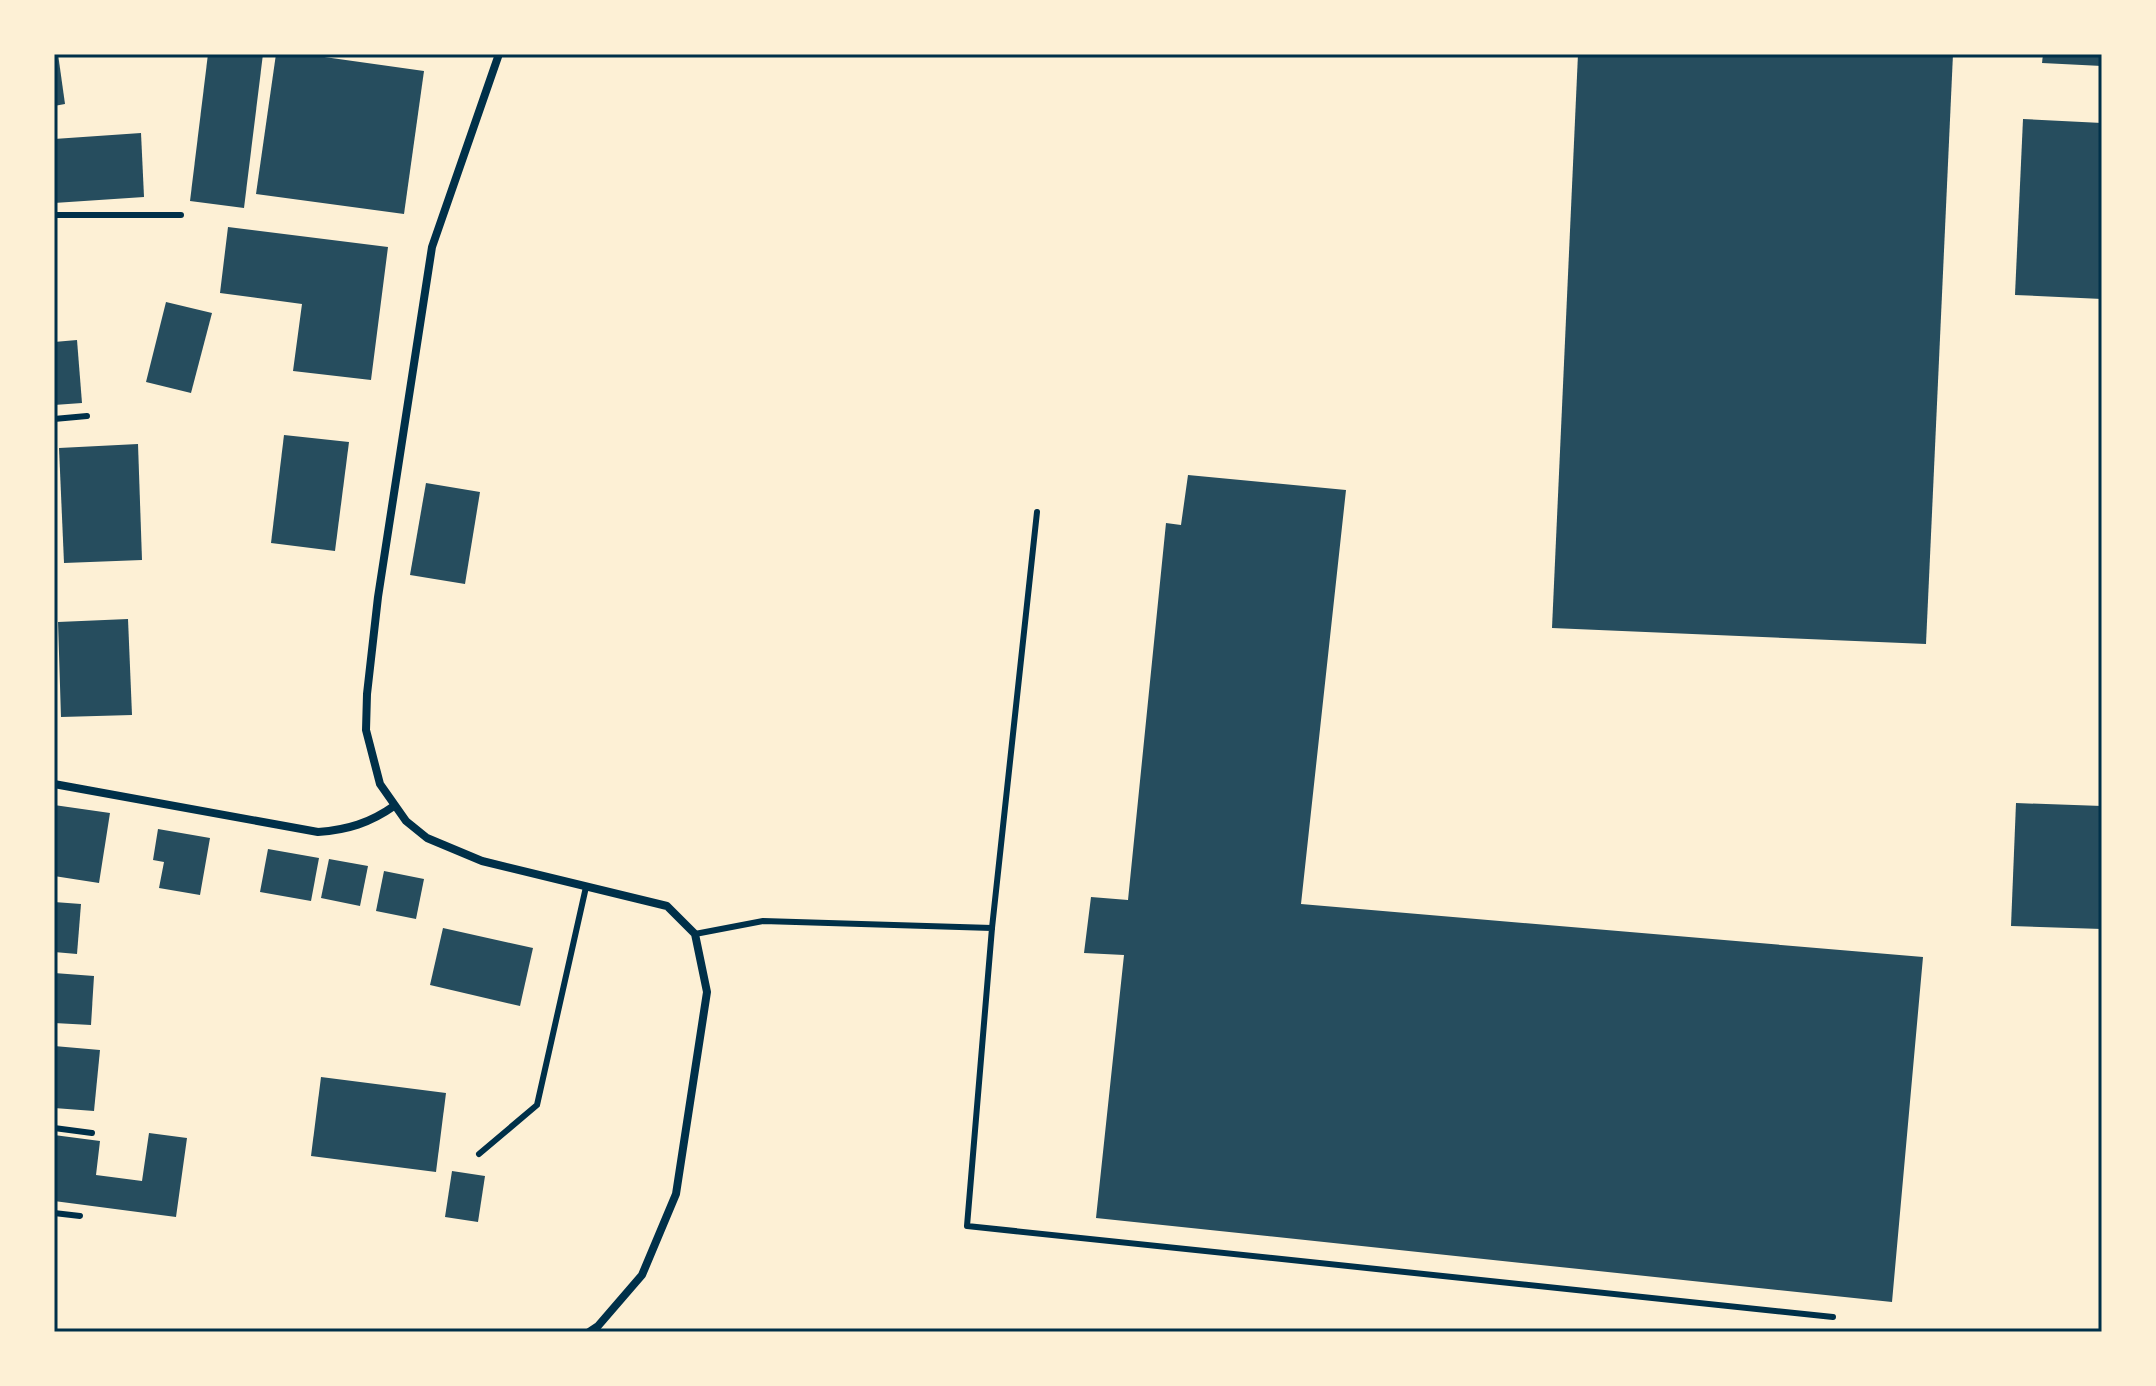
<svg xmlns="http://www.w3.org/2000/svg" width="2156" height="1386" viewBox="0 0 2156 1386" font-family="'PT Sans Narrow',sans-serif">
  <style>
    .building { fill: #264d5e }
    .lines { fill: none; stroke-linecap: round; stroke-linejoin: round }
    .service { stroke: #003049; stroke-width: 6 }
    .minor { stroke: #003049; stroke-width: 8 }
    .neatline { fill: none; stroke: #003049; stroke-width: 3 }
  </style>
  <rect width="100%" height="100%" fill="#fdf0d5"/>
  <g class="building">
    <polygon points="54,54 58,54 65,104 54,106"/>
    <polygon points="208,54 263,54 244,208 190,201"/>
    <polygon points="276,54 303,54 424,71 404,214 256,194"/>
    <polygon points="1578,54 1953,54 1926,644 1552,628"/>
    <polygon points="2043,54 2102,54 2102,66 2042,63"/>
    <polygon points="2023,119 2102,123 2102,299 2015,295"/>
    <polygon points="141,133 144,197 54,203 54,139"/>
    <polygon points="228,227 388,247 371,380 293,371 302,304 220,293"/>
    <polygon points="166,302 212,313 191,393 146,382"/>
    <polygon points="77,340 82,403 54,405 54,342"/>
    <polygon points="284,435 349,442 335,551 271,543"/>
    <polygon points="138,444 142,560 64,563 59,448"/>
    <polygon points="1188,475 1346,490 1301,904 1923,957 1892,1302 1096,1218 1124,955 1084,953 1091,897 1128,900 1166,523 1181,525"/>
    <polygon points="426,483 480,492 465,584 410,575"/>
    <polygon points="128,619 132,715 61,717 58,622"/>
    <polygon points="2016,803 2102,806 2102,929 2011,926"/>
    <polygon points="54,805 110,813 99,883 54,876"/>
    <polygon points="158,829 210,838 200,895 159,888 164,862 153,860"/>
    <polygon points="268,849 319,858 311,901 260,892"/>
    <polygon points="329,859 368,866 360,906 321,898"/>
    <polygon points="384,871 424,879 416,919 376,911"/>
    <polygon points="54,902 81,904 77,954 54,952"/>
    <polygon points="443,928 533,948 520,1006 430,985"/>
    <polygon points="54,973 94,976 91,1025 54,1023"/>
    <polygon points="54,1046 100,1050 94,1111 54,1108"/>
    <polygon points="321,1077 446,1093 436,1172 311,1156"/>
    <polygon points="149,1133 187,1138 176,1217 54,1201 54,1135 100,1141 96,1175 142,1181"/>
    <polygon points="452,1171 485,1176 478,1222 445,1217"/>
  </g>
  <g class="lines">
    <g class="service">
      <polyline points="54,215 181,215"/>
      <polyline points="54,419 87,416"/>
      <polyline points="992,928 1037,512"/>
      <polyline points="695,934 763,921 992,928 967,1226 1833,1317"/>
      <polyline points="54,1128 92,1133"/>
      <polyline points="479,1154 537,1105 586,887"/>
      <polyline points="54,1213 80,1216"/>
    </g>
    <g class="minor">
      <polyline points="499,54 432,247 378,597 367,694 366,730 380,784 406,821 427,838 482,861 667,906 695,934 707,992 676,1194 642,1275 598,1326 589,1332"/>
      <path d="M54,784l264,48c29,-2 52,-9 76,-26"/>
    </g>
  </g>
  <rect width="2156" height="1386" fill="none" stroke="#fdf0d5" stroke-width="112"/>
  <rect x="56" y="56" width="2044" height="1274" class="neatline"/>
</svg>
